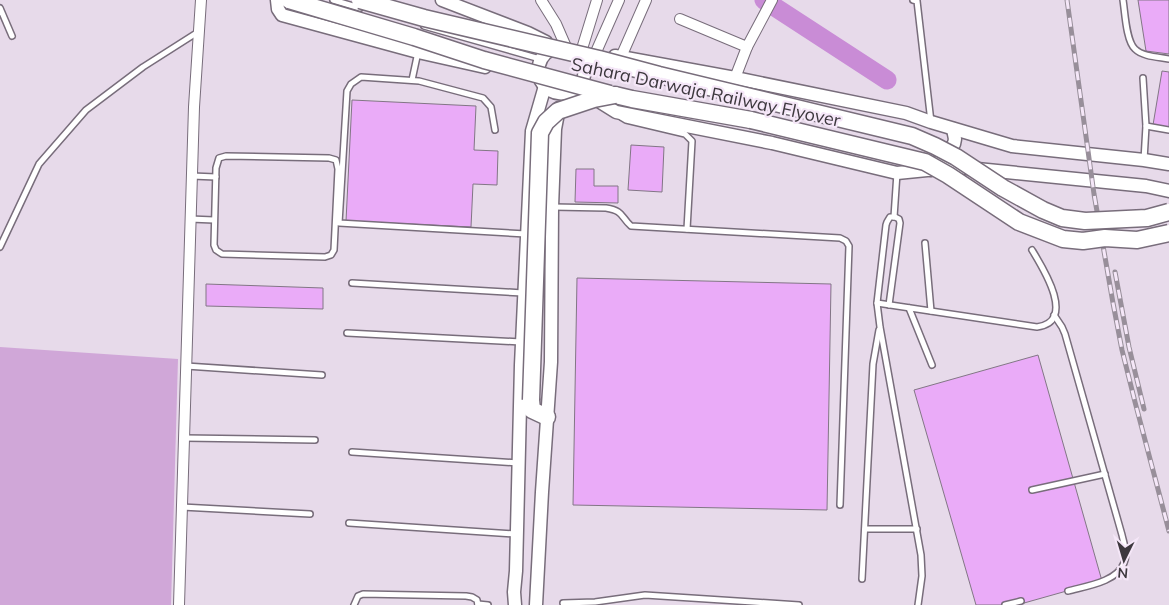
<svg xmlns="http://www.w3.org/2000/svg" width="1169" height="605" viewBox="0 0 1169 605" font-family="Mulish,sans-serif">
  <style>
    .green { fill: #d0a7d8 }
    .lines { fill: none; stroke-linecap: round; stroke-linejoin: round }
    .river { stroke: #c98cd6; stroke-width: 19 }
    .building { fill: #eaabf8; stroke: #827685 }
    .service-casing { stroke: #786d7b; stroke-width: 8 }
    .minor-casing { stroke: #786d7b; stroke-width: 12 }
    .tertiary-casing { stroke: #786d7b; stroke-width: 15 }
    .trunk-casing { stroke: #786d7b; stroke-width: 19 }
    .service { stroke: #fff; stroke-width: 5 }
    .minor { stroke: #fff; stroke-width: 10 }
    .tertiary { stroke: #fff; stroke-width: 12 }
    .trunk { stroke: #fff; stroke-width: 16 }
    .rail-casing { stroke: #988f9a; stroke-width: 5 }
    .rail { stroke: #f5e7f8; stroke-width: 3; stroke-dasharray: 9; stroke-linecap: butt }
    .trunk-bridge-casing { stroke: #786d7b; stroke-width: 19; stroke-linecap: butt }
    .trunk-bridge { stroke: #fff; stroke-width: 16 }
    .labels { text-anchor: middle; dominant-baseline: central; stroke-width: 4.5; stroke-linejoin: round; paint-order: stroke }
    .street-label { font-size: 18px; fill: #3d383e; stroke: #f5e7f8 }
  </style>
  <rect width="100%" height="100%" fill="#e7daea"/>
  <polygon class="green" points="0,347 178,359 171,605 0,605"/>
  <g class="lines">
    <polyline class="river" points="764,0 887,80"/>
  </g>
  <g class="building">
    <polygon points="1138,0 1169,0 1169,54 1146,51"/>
    <polygon points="1162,71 1169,72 1169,127 1153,125"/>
    <polygon points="352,100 476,106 474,150 498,151 497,185 473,184 471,227 346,221"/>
    <polygon points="631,145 664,147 662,192 628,190"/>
    <polygon points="576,169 594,169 594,186 618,186 618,203 575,202"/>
    <polygon points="577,278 831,284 827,510 573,505"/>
    <polygon points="206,284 323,288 323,309 206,306"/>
    <polygon points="1038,355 1102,581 1017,605 976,605 914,390"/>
  </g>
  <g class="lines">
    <defs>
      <g id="service">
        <polyline points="333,0 360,8"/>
        <polyline points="913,0 917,1 931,122"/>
        <path d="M1123,0c2,12 3,41 12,49 8,8 24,8 34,10"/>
        <polyline points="0,8 12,36"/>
        <polyline points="424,26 540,59"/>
        <polyline points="1143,78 1146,126 1144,160"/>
        <polyline points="412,80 418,52"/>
        <polyline points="621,117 626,120 685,134 692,141 687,229"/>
        <polyline points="1146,126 1169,130"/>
        <polyline points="495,130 491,107 483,98 419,81 361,77 351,84 347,91 339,223 526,234"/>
        <polygon points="226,156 329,158 336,160 338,169 334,250 331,255 325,257 222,254 216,250 214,245 216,168 219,158"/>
        <polyline points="192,176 216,177"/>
        <path d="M553,207l53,1c18,3 14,8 25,18l209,12 6,3 3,5 -9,259"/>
        <polyline points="894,217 897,173"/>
        <polyline points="190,219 214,220"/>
        <polyline points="925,243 931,311"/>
        <polyline points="0,247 39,164 86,110 143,67 198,32"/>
        <polyline points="352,283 523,293"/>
        <path d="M877,303l160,24c40,-5 6,-59 -5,-77"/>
        <polyline points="889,305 900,223 899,219 895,217 890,217 887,222 886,225 877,303 880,327 921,555 922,576 918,605"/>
        <polyline points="909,308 932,365"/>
        <path d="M1054,315l8,12 3,7 57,201c2,9 6,19 2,28 -7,19 -38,23 -56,28"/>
        <polyline points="347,333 521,342"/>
        <polyline points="186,366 322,375"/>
        <polyline points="184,438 315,440"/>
        <polyline points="352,452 518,463"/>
        <polyline points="1032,490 1105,474"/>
        <polyline points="182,507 310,514"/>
        <polyline points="349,523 515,534"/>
        <polyline points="865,529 917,529"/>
        <polyline points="862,579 873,364 879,330"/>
        <polyline points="563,603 595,602 645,595 799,605"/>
        <polyline points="478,604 488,605"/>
        <polyline points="354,605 358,596 363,594 466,596 472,597 477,600 478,605"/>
        <polyline points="1005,605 1021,601"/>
      </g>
      <g id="minor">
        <polyline points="541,0 556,24 566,47"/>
        <polyline points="680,19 747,47"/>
        <polyline points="581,52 597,0"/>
        <polyline points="596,52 619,0"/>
        <polyline points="621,57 646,0"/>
        <polyline points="735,78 747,47 772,0"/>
        <polyline points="179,605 194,107 201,0"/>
      </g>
      <g id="tertiary">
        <polyline points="277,0 278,9 282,15 418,52 485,67"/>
        <polyline points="442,0 528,33 546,42"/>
        <path d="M557,47c-9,3 -16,9 -18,18 -1,7 0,14 4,19 19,24 58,-2 34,-32"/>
        <polyline points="615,56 735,78 906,113 931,122 1012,146 1144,160 1169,164"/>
        <polyline points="592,97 616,112 772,143 897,173 957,167 1146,186 1169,191"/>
        <polyline points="931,170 954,144 955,139 953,129"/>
        <polyline points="515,605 514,592 516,571 521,365 532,131 545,86"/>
        <polyline points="536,605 542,492 551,362 552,207 555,129 559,108"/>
      </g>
      <g id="trunk">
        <polyline points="615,95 632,99 751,120"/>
        <polyline points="531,400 532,410 547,417"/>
      </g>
    </defs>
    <use href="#service" class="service-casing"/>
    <use href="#minor" class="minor-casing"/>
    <use href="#tertiary" class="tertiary-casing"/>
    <use href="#trunk" class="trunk-casing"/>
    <use href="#service" class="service"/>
    <use href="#minor" class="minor"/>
    <use href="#tertiary" class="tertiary"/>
    <use href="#trunk" class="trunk"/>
    <defs>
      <g id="rail">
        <polyline points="1067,0 1094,194 1113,303 1122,350 1135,402 1169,531"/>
        <polyline points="1115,272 1129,347 1144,409"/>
      </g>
    </defs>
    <use href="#rail" class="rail-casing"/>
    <use href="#rail" class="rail"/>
    <defs>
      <g id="trunk-bridge">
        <polyline points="289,0 414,37 484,60 610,94"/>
        <polyline points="360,0 424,18 599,59 659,75 912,136 935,146 956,157 1003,188 1043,210 1062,218 1085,221 1147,218 1169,212"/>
        <polyline points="751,120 925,162 948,175 1019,222 1063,239 1083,241 1105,238 1137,240 1169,233"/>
        <polyline points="531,400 540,133 546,122 558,111 594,99 615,95"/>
      </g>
    </defs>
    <use href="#trunk-bridge" class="trunk-bridge-casing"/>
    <use href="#trunk-bridge" class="trunk-bridge"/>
  </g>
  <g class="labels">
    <g class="street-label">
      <text transform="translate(706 92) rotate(12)">Sahara Darwaja Railway Flyover</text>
    </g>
  </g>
  <g transform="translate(1124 560) rotate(185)" stroke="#f5e7f8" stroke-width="4" paint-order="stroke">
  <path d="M0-4L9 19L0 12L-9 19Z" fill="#3d383e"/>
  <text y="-8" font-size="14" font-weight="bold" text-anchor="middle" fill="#3d383e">N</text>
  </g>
</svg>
